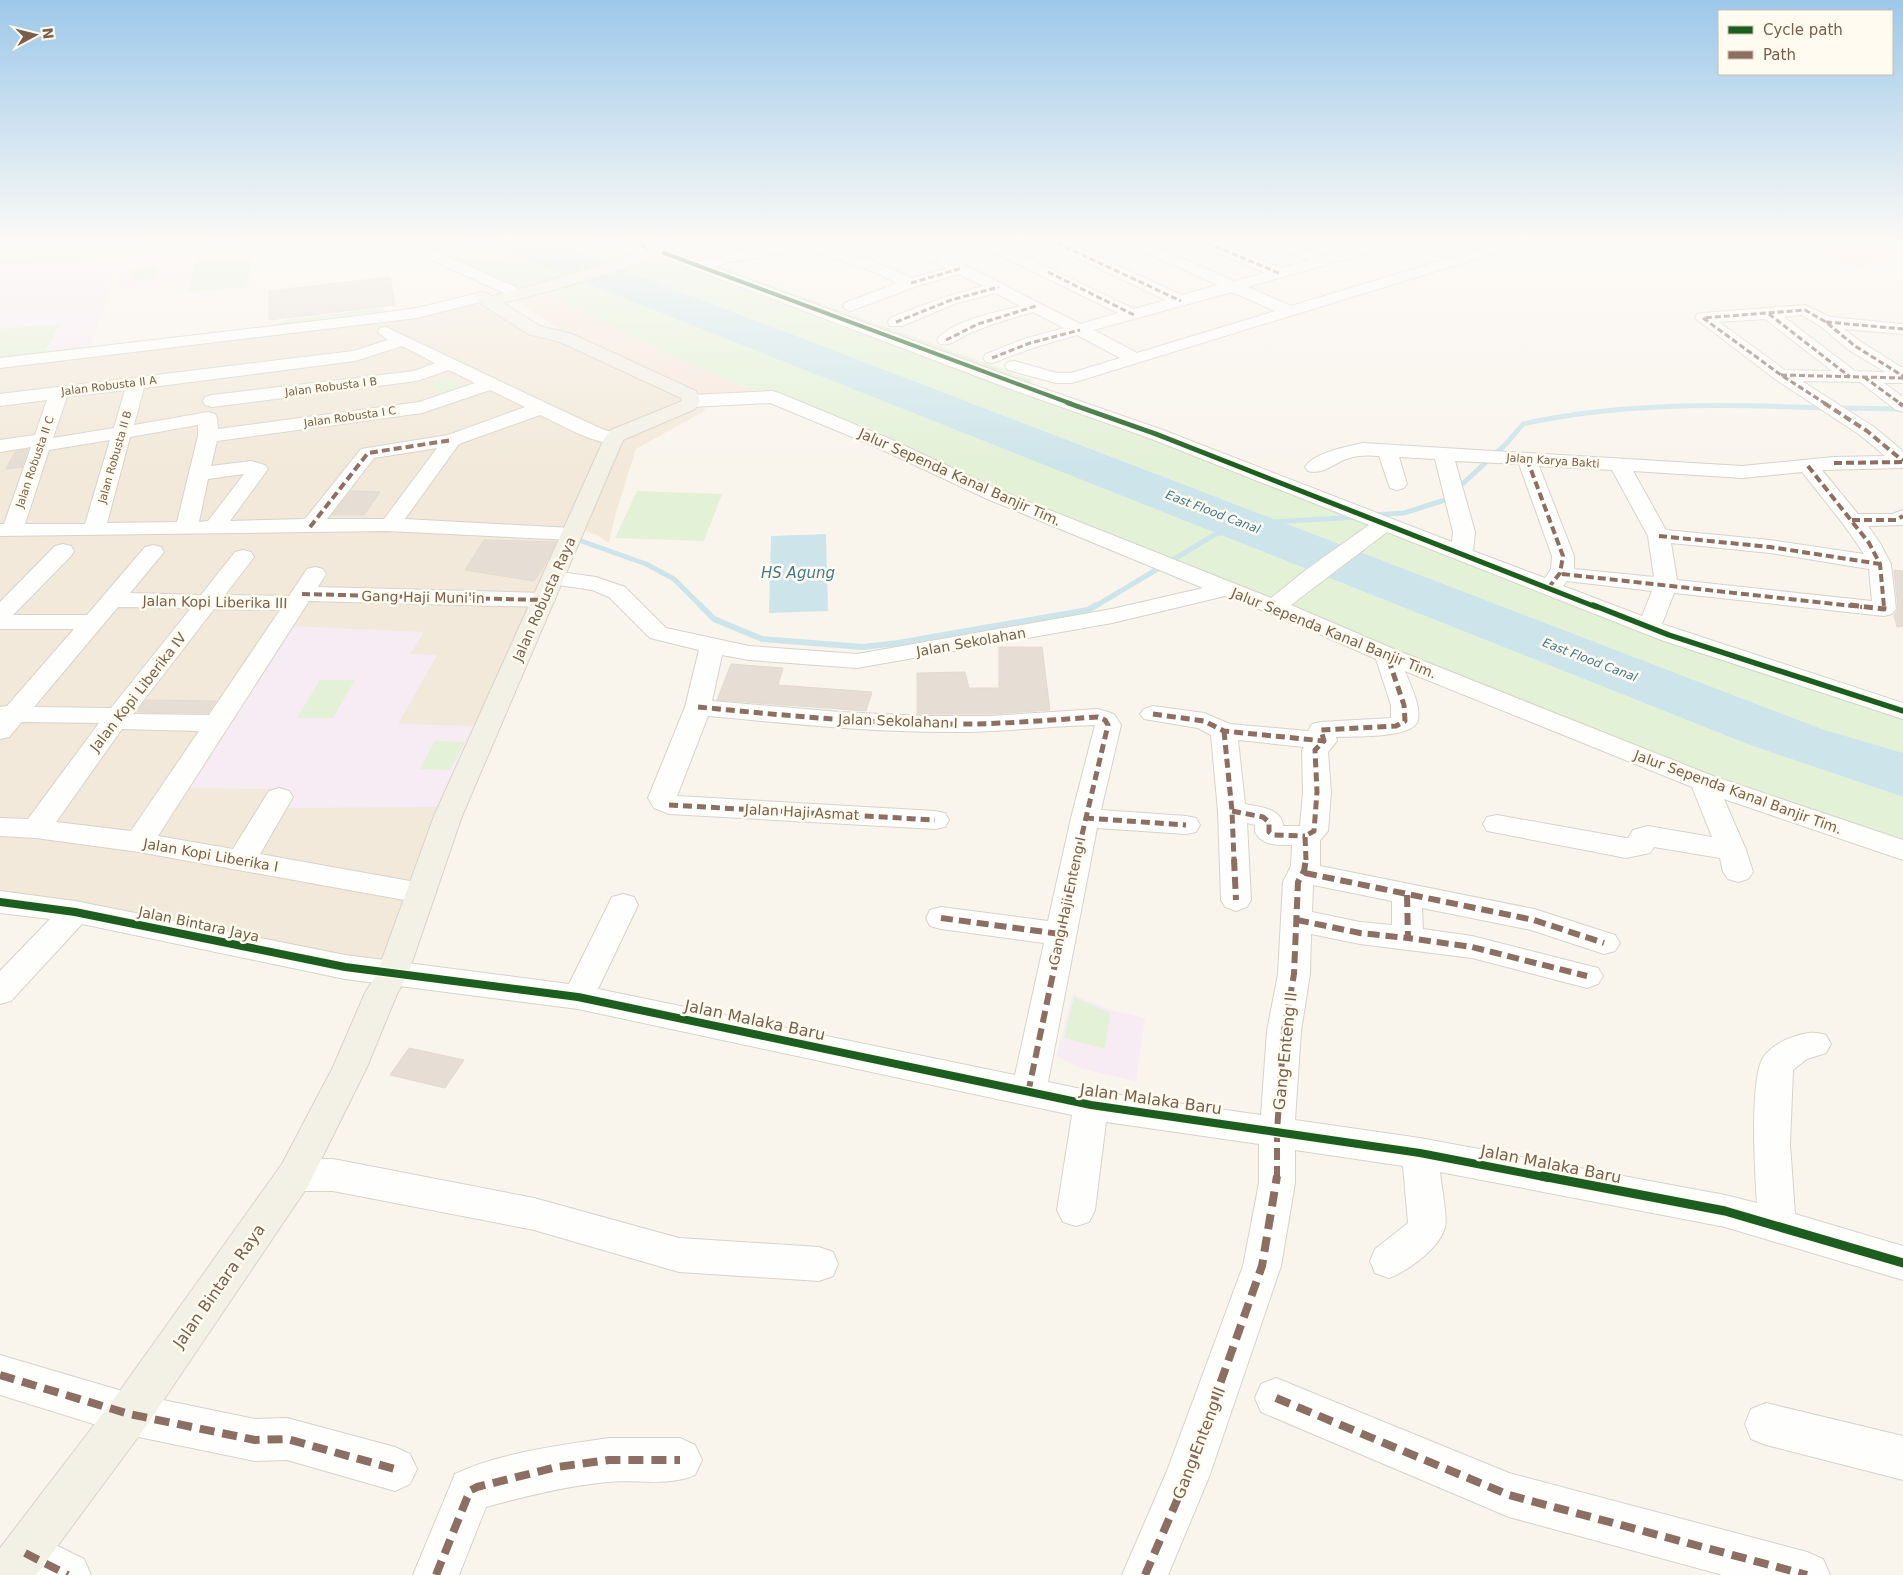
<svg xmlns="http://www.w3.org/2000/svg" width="1903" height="1575" viewBox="0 0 1903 1575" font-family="'DejaVu Sans',sans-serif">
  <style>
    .residential { fill: #f2e9da }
    .commercial { fill: #f7e8dd }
    .education { fill: #f7ecf4 }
    .green { fill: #e3f1d7 }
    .water { fill: #cde5ea }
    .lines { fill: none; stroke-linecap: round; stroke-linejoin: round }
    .stream-far1 { stroke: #cde5ea; stroke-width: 5 }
    .stream { stroke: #cde5ea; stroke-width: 6 }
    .building { fill: #e6ded4; stroke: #e2dacf }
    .minor-casing { stroke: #d8d2cb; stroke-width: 2 }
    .major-casing { stroke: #dad2ca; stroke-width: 2 }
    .minor { fill: #fefefc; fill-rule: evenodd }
    .major { fill: #f3f0e6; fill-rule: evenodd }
    .quiet-far4 { stroke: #8d6e63; stroke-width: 3; stroke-dasharray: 6 3; stroke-linecap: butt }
    .quiet-far3 { stroke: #8d6e63; stroke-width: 4; stroke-dasharray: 8 4; stroke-linecap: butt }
    .quiet-far2 { stroke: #8d6e63; stroke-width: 5; stroke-dasharray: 9 5; stroke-linecap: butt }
    .quiet-far1 { stroke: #8d6e63; stroke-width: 6; stroke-dasharray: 12 6; stroke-linecap: butt }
    .quiet { stroke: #8d6e63; stroke-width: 8; stroke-dasharray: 15 8; stroke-linecap: butt }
    .cycleway-far4-casing { stroke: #fffbf0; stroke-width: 5.5 }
    .cycleway-far3-casing { stroke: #fffbf0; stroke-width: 8 }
    .cycleway-far2-casing { stroke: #fffbf0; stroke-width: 9 }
    .cycleway-far1-casing { stroke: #fffbf0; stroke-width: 11 }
    .cycleway-casing { stroke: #fffbf0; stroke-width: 12 }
    .cycleway-far4 { stroke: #1b5e20; stroke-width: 4 }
    .cycleway-far3 { stroke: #1b5e20; stroke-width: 5 }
    .cycleway-far2 { stroke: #1b5e20; stroke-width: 5.5 }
    .cycleway-far1 { stroke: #1b5e20; stroke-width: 8 }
    .cycleway { stroke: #1b5e20; stroke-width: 9 }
    .labels { text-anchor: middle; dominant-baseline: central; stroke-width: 5; stroke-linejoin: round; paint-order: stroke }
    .far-street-label { font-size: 11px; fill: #7a604a; stroke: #fffbf0 }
    .far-water-label { font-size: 12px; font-style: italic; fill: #417a8f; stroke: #fffbf0 }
    .street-label { font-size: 14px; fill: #7a604a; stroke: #fffbf0 }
    .water-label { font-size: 15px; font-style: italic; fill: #417a8f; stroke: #fffbf0 }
    .near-street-label { font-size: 16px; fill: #7a604a; stroke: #fffbf0 }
  </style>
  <rect width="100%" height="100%" fill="#f9f5ed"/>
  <polygon class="residential" points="468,301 489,302 706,410 636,449 615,516 609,543 597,535 575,528 392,974 0,908 0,363 236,336"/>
  <g class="commercial">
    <polygon points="1794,243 1903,243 1903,249 1861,269"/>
    <polygon points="539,290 686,363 772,397 691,401 566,338 557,327 510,298"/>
  </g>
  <g class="education">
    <polygon points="209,248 205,261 193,263 187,284 117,289 125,256"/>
    <polygon points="120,259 88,354 0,363 0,265 75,263"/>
    <polygon points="288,626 424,632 410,654 437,655 398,724 479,726 438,807 278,808 287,789 187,788"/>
    <polygon points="1073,994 1111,1010 1145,1018 1136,1081 1082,1069 1056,1056"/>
  </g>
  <g class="green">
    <polygon points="0,243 324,243 322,248 255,253 246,287 188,292 197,252 74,263 0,265"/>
    <polygon points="406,243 657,243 659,244 638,254 510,290"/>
    <polygon points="671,244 682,248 682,255 780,288 1034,381 1020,386 1322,501 1903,712 1903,753 1822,729 614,266"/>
    <polygon points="160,265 155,279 129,281 135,268"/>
    <polygon points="574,278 1750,745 1903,797 1903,850 1703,782 772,397 686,363 539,290"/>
    <polygon points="384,308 387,317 279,331 281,322 286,320"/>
    <polygon points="60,324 43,355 0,360 0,329"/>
    <polygon points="449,378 465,389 444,396 428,384"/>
    <polygon points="637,491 722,494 704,541 615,538"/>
    <polygon points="320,680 355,680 333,718 297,718"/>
    <polygon points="435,741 465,742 450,770 420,769"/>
    <polygon points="1074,997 1110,1013 1105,1049 1064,1038"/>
  </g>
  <g class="water">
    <polygon points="485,243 563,243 624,270 1822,729 1903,753 1903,797 1750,745"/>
    <polygon points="826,534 828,611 769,613 771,536"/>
  </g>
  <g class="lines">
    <g class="stream-far1">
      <polyline points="1836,408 1903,409"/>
      <path d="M1373,515l31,-2 41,-13 62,-57 16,-19c99,-22 202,-20 303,-16"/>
      <polyline points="1271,522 1358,517"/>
      <polyline points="573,538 646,564 674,579 702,607"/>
      <polyline points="1094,607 1216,534 1224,532"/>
    </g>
    <polyline class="stream" points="700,605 714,619 762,639 863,647 898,643 1088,610 1096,605"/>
  </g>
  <g class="building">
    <polygon points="390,277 395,305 269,320 269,291"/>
    <polygon points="28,449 22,467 6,469 15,452"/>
    <polygon points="351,491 380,492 364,515 332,515"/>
    <polygon points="484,540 556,542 545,564 534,581 465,570"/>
    <polygon points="1894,570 1903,571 1903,626 1897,627 1894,615 1898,609"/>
    <polygon points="999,647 1042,647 1050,710 992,714 917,714 917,673 965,672 969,688 999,688"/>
    <polygon points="731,664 783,668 778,685 872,692 866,711 717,700"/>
    <polygon points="146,700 216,701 208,713 137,712"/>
    <polygon points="409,1048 464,1060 445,1088 390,1075"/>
  </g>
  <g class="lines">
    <defs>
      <g id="minor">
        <polygon points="399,243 417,243 516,287 518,290 516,293 504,293 401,246"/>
        <path d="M634,243h15l7,8 -3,3c-10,3 -14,-3 -19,-11z"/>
        <path d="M792,243h31v1l57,20 32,14 35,-10 -41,-22 -2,-3h18l158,81 38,-11 -137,-67 -2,-3h18l137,66 32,-9 -114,-54 -2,-3h18l114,52 36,-10 -87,-39 -2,-3h18l87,38 31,-8 -63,-27 -2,-3h19l62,25 28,-8 -35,-14 -2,-3h19l34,13 48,-13h22l-2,3 -145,41 43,19 208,-63h21l-2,3 -446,137h-16l-48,-13 -3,-4 3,-4 6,-1 43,12h14l49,-15 -43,-23 -41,12 -44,16 -6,-1 -3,-4 3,-4 38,-15 40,-11 -31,-16c-23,7 -47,13 -68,24 -9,4 -14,10 -25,8l-3,-4c13,-19 61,-28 83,-34l-24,-13 -39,10 -55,23h-12l-2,-4 2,-4 55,-21 38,-11 -24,-12 -42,12 -66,25 -6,-2 -2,-3 2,-3 52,-20 -27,-13 -63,-21 -78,13 -14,5 310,115 138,48 289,112 1,-10 -18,-73 -36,-2 8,27 -3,4 -7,2 -7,-2 -11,-32c-11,-1 -22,-1 -33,3 -13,5 -23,16 -38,12l-3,-4c10,-15 41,-20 58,-24l379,23 92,-9 51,-1 -25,-21 -85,-56 -80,-61 2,-4 6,-1 102,-8 25,12 73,7v10l-59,-5 17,13 42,26v15h-19l19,14v15l-7,-2 -36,-28 -58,-1 72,46 29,24v17l-81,2 36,44h34l11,-4v15l-35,1 12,17 11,21 5,45 -4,5 -8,2 -210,-23 -12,31 241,79v16l-242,-79 -274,-108 -96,73 105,45 317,126 190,64v20l-179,-61 22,51 7,22 -5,7 -10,3 -10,-3 -5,-7 -3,-14 -66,-11 -4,6 -24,5 -139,-27 -4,-7 4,-7 10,-2 129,23h2l5,-8 15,-4 64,11 -20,-50 -287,-116c5,14 16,34 13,49 -4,19 -66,16 -82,17l1,4 -9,11 3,40 -3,39 -8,9v26l214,43 81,26 5,8 -5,8 -11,3 -73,-24 -109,-22 1,21 49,7 126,32 5,8 -5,8 -11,4 -115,-30 -112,-14 -49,-10 -1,40 -9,57 -6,89 125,18 305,57 32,8c-2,-28 -8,-127 7,-147 7,-9 19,-16 29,-19 12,-4 20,-6 33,-2l5,9 -5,9 -19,6 -14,11 -3,74 5,70 108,32v34l-178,-53 -285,-55c1,12 8,45 5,55 -5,21 -37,44 -56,51l-14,-5 -5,-12 5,-12 33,-26 -5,-57 -108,-16v33l-14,83 -72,211 -41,98h-46l45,-104 76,-205 16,-83v-39l-153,-22 -11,88 -6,12 -13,4 -13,-4 -6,-12 15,-95 -494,-106 -233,-30 -263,-55 -71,77 -11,3v-33l50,-52 -50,-6v-22l75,10 270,54 224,29 43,-87 11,-3 11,3 4,8 -40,84 417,86 29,-132 -103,-14 -11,-3 -4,-8 4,-8 11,-3 107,14 23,-103 24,-93c-49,1 -99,8 -148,7 -80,0 -160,-9 -239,-16l-31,80 258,15 10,2 4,7 -4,7 -10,2 -266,-15 -15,-6 -6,-10 37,-91 14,-57 -49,-12 -41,-41 -17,-7 -47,-7 -3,-5 3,-5 8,-2 43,6 29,10 41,41 83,18 108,8 255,-45 91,-21 -218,-90 -111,-52 -104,-43 -79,4 -7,-2 -2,-4 2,-4 7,-2 81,-4 7,2 109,45 111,52 272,108 36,-29 62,-44 -220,-87 -136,-48 -354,-134 -3,-3 3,-3 5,-2 37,14 26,-9zM1232,292l43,19 -138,42 -43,-23zM1802,315l18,11 29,24 36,22 -30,-1 -71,-54zM1765,319l67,52 -47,-1 -66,-48zM1455,461l64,3 33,92 -1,13 -6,9 -72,-27 2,-19zM1539,466l73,4 36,66 6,41 -80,-8v-13zM1633,471l109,7 60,-6 42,53 20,29 -94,-14 -104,-10zM1671,543l99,10 99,16 3,32 -195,-21zM1567,581l85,10 -10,25 -79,-30zM1225,596l65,25 86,38 15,46v13l-70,4 -9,2 -4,7 -78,-7 -26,-11 -51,-7 -9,3 -4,5 4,5 54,9 13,7 7,76 3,89 4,7 11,4 11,-4 4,-7 -4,-77 8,2v7c8,14 21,13 37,13l-1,21 -8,16 -5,92 -11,57 -6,84 -170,-24 -43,-9 49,-254 89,6 10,-2 4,-7 -4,-7 -10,-2 -85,-6 20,-85 -7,-11 -16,-5 -108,7h-64l-86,-4 -128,-11 10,-46 27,5 108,8 255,-45zM1238,740l66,7 -2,3 1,42 -3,34h-17c-1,-18 -24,-19 -38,-22zM1313,885l79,16v24l-32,-3 -48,-10z"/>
        <polygon points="482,292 488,294 490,297 488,300 417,318 0,368 0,358 366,315 417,308"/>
        <path d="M386,327l162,77 54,25 19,6 3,4 -3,4c-21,5 -61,-19 -81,-28l-81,29 -54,75 167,9 8,1 3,5 -3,5 -8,1 -185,-9 -387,5v-12h4l27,-77 -31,5v-12l35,-5 12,-35 -47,6v-12l353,-43 35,-11 -10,-8 2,-4zM402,346l33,17 -21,8 -202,24 -7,2 -2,4 2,4 7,2 205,-26 32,-11 26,13 -56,19 -201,27 -1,-11 -2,-4 -7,-2 -74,13 10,-37 211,-27zM125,390l-11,38 -61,10 14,-41zM490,390l35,17 -77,28 -87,14 -56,70 -75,2 38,-52 -3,-4 -14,-4 -40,5 6,-25 205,-28zM198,425v11l-21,86 -70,1 23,-86zM110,440l-25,84h-60l24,-74zM437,448l-53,71h-57l47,-61zM244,474l-36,47 -9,1 9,-43z"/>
        <path d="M63,544l8,2 3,5 -3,5 -58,59h74l58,-68 8,-2 8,2 3,5 -34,41 71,2 34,-43 8,-2 8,2 3,5 -29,38 64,1 18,-27 8,-2 8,2 3,5 -8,13 225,6 8,2 4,5 -4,5 -8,2 -234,-6 -151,235 75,13 36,-58 10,-3 10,3 4,6 -33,57 161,29 11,3 4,7 -4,7 -11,3 -282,-51 -103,-14 -36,-2v-18l28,1 71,-96 -77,-1 -13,15 -9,2v-32l7,-1 67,-77h-74v-27l55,-56zM118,607l73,1 -80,100 -77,-1zM214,609l66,1 -71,105 -76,-1zM122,729l77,2 -68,100 -75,-9z"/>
        <polygon points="295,1159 333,1159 534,1198 679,1238 819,1247 833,1252 838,1264 833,1276 819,1281 679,1272 534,1230 333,1191 295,1191 282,1186 277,1175 282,1164"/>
        <polygon points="0,1355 129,1393 255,1419 287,1418 395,1447 410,1454 417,1469 410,1484 395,1491 287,1460 255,1461 129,1435 0,1395"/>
        <polygon points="1276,1378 1509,1473 1807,1552 1823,1559 1830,1575 1723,1575 1509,1517 1261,1412 1255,1398 1261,1384"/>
        <polygon points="1766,1403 1903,1436 1903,1480 1766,1445 1751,1439 1745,1424 1751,1409"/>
        <path d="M609,1438h71l15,7 7,15 -7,15c-29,12 -57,4 -88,7 -41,4 -81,14 -121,25l-27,68h-46l42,-101c43,-21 106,-29 154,-36z"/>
        <polygon points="25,1530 84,1559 91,1575 21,1575 9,1569 2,1553 9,1537"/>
      </g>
      <path id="major" d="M661,243h16c-13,19 -144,53 -174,60l37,23 32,8 124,57 4,10 -5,8 -72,31 -161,376 -54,158 -11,20 -30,73 -59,119 -164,243 -108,146h-36v-27l114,-149 168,-235 51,-97 32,-74 12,-20 57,-157 170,-377 7,-9 71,-29 -1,-3 -121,-56 -32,-8 -45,-29 -9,-8 2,-3 6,-2 10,4 28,-7 92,-27z"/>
    </defs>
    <use href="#minor" class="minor-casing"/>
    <use href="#major" class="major-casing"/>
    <use href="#minor" class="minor"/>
    <use href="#major" class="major"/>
    <g class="quiet-far4">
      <polyline points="641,243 648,251"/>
      <polyline points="1057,243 1181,301"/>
      <polyline points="1207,243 1281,274"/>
      <polyline points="1048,272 1134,315"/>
      <polyline points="911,283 962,268"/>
      <polyline points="1769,314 1850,377"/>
      <polyline points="896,322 951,300 999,287"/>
      <polyline points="1826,322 1903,329"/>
      <polyline points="946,340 978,324 1036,306"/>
      <polyline points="992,358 1030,343 1080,330"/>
      <polyline points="1781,375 1903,378"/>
      <polyline points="1864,377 1901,404"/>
      <polyline points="1826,404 1781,375 1703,318 1805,310 1826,322 1855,346 1903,376"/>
    </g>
    <g class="quiet-far3">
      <polyline points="1824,403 1867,431 1903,461"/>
      <polyline points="1899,403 1903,406"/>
      <polyline points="1527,459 1563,556 1560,573 1549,587"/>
      <polyline points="1834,463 1903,462"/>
      <polyline points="1808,466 1869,543 1880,564 1884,607"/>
      <polyline points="1852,520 1896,520 1903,516"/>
      <polyline points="310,527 368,453 452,440"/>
      <polyline points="1659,536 1770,547 1880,564"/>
      <polyline points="1562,574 1862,607"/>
      <polyline points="302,594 543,600"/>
    </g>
    <g class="quiet-far2">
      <polyline points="1850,605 1884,609 1884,605"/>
      <path d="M698,707c82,8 165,16 247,17 51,1 102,-4 153,-7l7,3 3,5 -32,135"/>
      <polyline points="1153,714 1204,721 1224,731 1324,741"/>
      <polyline points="1224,731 1232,811 1234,860"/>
      <polyline points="669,805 935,820"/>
      <polyline points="1232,811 1263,817 1269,822 1269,832 1273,835 1305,836"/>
      <polyline points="1085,818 1186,825"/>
      <polyline points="1306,860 1305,836 1314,831 1317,792 1315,750 1324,741 1321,730 1396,726 1405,721 1404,705 1387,655"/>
    </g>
    <g class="quiet-far1">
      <polyline points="1234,859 1236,900"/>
      <polyline points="1305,873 1534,920 1604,943"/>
      <polyline points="1407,895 1408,938 1472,947 1587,976"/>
      <polyline points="941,918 1060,934"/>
      <polyline points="1297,920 1360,933 1408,938"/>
      <polyline points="1028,1093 1077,859"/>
      <polyline points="1277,1178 1277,1131 1284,1031 1294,974 1298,882 1304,871 1306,859"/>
    </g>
    <g class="quiet">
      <polyline points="0,1375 129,1414 255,1440 287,1439 395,1469"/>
      <polyline points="1276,1398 1509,1495 1807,1575"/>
      <polyline points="25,1553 68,1575"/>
      <polyline points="436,1575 467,1498 471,1490 477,1487 557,1467 609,1460 680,1460"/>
      <polyline points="1145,1575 1187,1477 1262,1266 1277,1176"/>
    </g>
    <defs>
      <polyline id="cycleway-far4" points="664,253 1072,404"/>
      <polyline id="cycleway-far3" points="1068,403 1156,434 1596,607"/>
      <polyline id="cycleway-far2" points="1593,605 1669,635 1903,711"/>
      <polyline id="cycleway-far1" points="0,902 75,912 345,967 578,997 1091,1105 1420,1153 1549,1178"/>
      <polyline id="cycleway" points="1542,1176 1725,1211 1903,1263"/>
    </defs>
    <use href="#cycleway-far4" class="cycleway-far4-casing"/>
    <use href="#cycleway-far3" class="cycleway-far3-casing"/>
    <use href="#cycleway-far2" class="cycleway-far2-casing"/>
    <use href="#cycleway-far1" class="cycleway-far1-casing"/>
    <use href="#cycleway" class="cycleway-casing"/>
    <use href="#cycleway-far4" class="cycleway-far4"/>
    <use href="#cycleway-far3" class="cycleway-far3"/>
    <use href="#cycleway-far2" class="cycleway-far2"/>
    <use href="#cycleway-far1" class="cycleway-far1"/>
    <use href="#cycleway" class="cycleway"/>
  </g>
  <linearGradient id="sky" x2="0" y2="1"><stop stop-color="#9dc8e9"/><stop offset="0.52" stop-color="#fcfaf7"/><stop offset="1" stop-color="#fcfaf7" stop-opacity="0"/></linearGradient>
  <rect width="1903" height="463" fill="url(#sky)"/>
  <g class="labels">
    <g class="far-street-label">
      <text transform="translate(109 386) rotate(-7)">Jalan Robusta II A</text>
      <text transform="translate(331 387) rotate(-7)">Jalan Robusta I B</text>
      <text transform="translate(350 417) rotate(-8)">Jalan Robusta I C</text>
      <text transform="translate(115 457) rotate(-74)">Jalan Robusta II B</text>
      <text transform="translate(1553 461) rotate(4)">Jalan Karya Bakti</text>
      <text transform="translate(35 462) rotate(-71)">Jalan Robusta II C</text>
    </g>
    <g class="far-water-label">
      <text transform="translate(1213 512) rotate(21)">East Flood Canal</text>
      <text transform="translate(1590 660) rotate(21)">East Flood Canal</text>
    </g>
    <g class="street-label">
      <text transform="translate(960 477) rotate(24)">Jalur Sependa Kanal Banjir Tim.</text>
      <text transform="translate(423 597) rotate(1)">Gang Haji Muni'in</text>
      <text transform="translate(544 599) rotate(-66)">Jalan Robusta Raya</text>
      <text transform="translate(215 602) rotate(1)">Jalan Kopi Liberika III</text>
      <text transform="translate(1334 633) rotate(22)">Jalur Sependa Kanal Banjir Tim.</text>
      <text transform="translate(971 642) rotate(-10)">Jalan Sekolahan</text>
      <text transform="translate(138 692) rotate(-52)">Jalan Kopi Liberika IV</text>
      <text transform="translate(898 721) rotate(2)">Jalan Sekolahan I</text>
      <text transform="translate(1738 792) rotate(20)">Jalur Sependa Kanal Banjir Tim.</text>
      <text transform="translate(802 812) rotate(3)">Jalan Haji Asmat</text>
      <text transform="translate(211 855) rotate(10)">Jalan Kopi Liberika I</text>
      <text transform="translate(1067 901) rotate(-78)">Gang Haji Enteng I</text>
      <text transform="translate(199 924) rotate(12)">Jalan Bintara Jaya</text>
    </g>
    <g class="water-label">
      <text x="798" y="573">HS Agung</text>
    </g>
    <g class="near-street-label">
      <text transform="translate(755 1020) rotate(12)">Jalan Malaka Baru</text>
      <text transform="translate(1285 1051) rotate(-84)">Gang Enteng II</text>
      <text transform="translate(1151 1099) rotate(8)">Jalan Malaka Baru</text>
      <text transform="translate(1551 1164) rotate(11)">Jalan Malaka Baru</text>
      <text transform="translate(219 1286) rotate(-55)">Jalan Bintara Raya</text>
      <text transform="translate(1199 1443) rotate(-69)">Gang Enteng II</text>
    </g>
  </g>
  <rect x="1718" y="10" width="175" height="65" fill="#fffbf0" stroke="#cabdae"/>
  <rect x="1728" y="26" width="25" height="8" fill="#1b5e20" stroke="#cabdae"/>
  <text x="1763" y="35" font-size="15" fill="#7a604a">Cycle path</text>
  <rect x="1728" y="51" width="25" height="8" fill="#8d6e63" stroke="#cabdae"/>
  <text x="1763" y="60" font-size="15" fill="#7a604a">Path</text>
  <g transform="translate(35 35) rotate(83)" stroke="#fffbf0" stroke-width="4" paint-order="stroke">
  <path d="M0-4L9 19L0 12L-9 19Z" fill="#7a604a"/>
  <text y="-8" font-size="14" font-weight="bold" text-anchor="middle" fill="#7a604a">N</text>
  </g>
</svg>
